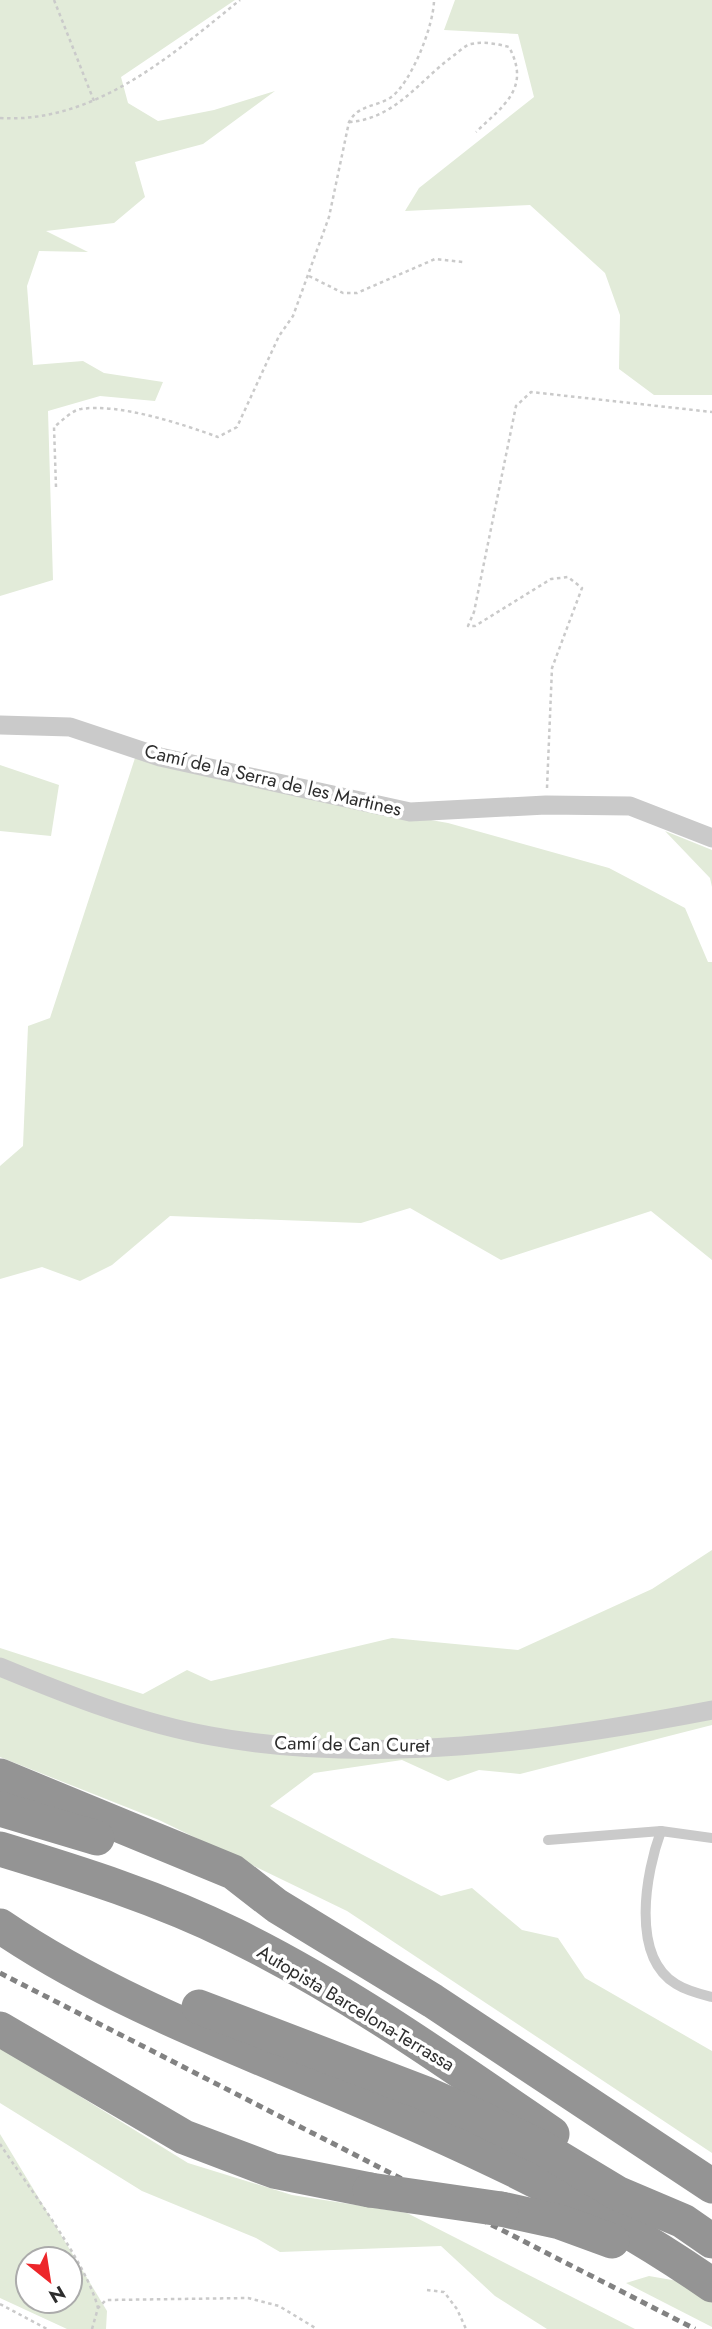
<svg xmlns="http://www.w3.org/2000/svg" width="712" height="2329" viewBox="0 0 712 2329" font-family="Jost,sans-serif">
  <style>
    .green { fill: #e2ebd9; fill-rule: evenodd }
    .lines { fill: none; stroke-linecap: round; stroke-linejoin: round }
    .path { stroke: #cacaca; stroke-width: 2.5; stroke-dasharray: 3.5 3.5; stroke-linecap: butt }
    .service { stroke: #cacaca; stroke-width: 10 }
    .minor { stroke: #cacaca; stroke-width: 19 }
    .motorway { stroke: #949494; stroke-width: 35 }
    .rail { stroke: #828282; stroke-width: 5; stroke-dasharray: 7 5; stroke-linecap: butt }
    .motorway-bridge { stroke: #949494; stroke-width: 35 }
    .labels { text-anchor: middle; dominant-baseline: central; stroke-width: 7; stroke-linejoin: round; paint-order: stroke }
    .street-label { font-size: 19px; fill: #2d2d2d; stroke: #fff }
  </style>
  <rect width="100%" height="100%" fill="#fff"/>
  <g class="green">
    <polygon points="0,0 235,0 121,77 128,103 158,121 214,110 275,91 203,144 135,162 145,197 114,223 46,231 88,252 39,251 27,286 33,365 83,361 104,373 163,382 155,401 100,396 48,411 53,580 0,596"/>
    <polygon points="455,0 712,0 712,395 654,395 619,369 620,315 605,273 530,205 405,211 419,188 534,97 518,34 444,30"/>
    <polygon points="135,758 316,800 448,823 609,868 685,908 708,962 712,962 712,1260 651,1211 501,1260 410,1208 361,1223 170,1216 112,1265 80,1281 42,1267 0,1279 0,1166 23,1146 28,1026 50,1018"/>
    <polygon points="0,765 59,785 51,836 0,831"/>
    <polygon points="665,831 712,850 712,887 710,878"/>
    <polygon points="712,1550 712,1725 520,1774 479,1770 448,1781 402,1760 314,1773 270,1806 441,1896 472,1888 522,1930 558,1938 585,1978 712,2051 712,2153 347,1911 159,1820 0,1757 0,1648 143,1694 187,1670 211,1681 392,1638 518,1650 652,1589"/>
    <polygon points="0,2047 188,2163 292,2195 407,2213 635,2329 547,2329 495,2296 441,2246 280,2252 256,2238 142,2191 0,2103"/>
    <path d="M0,2134l107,177 -1,18h-39l-67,-31zM28,2259h42v42h-42z"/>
    <polygon points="649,2276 712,2287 712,2327 626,2283"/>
  </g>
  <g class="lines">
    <g class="path">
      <polyline points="54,0 94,101"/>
      <path d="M0,118c94,6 172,-63 240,-118"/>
      <path d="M349,122c46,-3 70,-41 104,-66 6,-4 12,-11 18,-12 13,-3 26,0 38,3 22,41 -5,58 -33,85"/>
      <polyline points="309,276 343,293 357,293 435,259 463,262"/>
      <path d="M56,487l-2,-60c8,-6 18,-17 27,-18 38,-6 101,15 137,28l19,-10 42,-91 14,-20 36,-99 20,-95c9,-17 26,-15 41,-24 21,-14 44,-73 44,-98"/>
      <polyline points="547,788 552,668 582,588 568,577 551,579 475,626 468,626 474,612 516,406 531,392 712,412"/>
      <path d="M0,2144c28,43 86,117 98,164"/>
      <polyline points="427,2290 444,2292 457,2309 466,2329"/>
      <polyline points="0,2304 47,2329"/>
      <polyline points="92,2329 98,2308 106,2300 248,2298 279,2306 317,2329"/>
    </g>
    <g class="service">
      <path d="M712,1838l-51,-7c-15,41 -31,125 15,153 11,7 24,10 36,13"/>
      <polyline points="548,1840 661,1831"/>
    </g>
    <g class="minor">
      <polyline points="0,725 70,727 160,757 410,812 546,805 630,806 712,838"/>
      <path d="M0,1667c68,28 138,56 211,69 162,30 341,5 501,-26"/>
    </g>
    <g class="motorway">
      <polyline points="0,1776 233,1872 277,1906 433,2001 712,2186"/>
      <polyline points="0,1809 97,1838"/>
      <path d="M0,1849c79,24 159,49 234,86 112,55 215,128 318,199"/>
      <path d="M0,1926c94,64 203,108 308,152 139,58 280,120 404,207"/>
      <polyline points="199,2007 424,2093 474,2115 544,2149 617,2193 683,2221 712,2241"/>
      <polyline points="0,2029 184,2137 274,2171 370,2190"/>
      <polyline points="501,2209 560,2222 612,2241"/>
    </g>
    <polyline class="rail" points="0,1973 695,2329"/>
    <polyline class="motorway-bridge" points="370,2190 501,2209"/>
  </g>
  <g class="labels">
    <g class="street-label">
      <text transform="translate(273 780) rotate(13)">Camí de la Serra de les Martines</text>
      <text transform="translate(352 1744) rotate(1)">Camí de Can Curet</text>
      <text transform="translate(356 2008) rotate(31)">Autopista Barcelona-Terrassa</text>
    </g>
  </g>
  <g transform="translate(49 2280) rotate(150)"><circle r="33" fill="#ffffff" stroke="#ababab" stroke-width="2"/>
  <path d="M0-5L12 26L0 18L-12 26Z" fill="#ed262a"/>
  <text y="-10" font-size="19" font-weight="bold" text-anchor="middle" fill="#2d2d2d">N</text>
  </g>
</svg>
